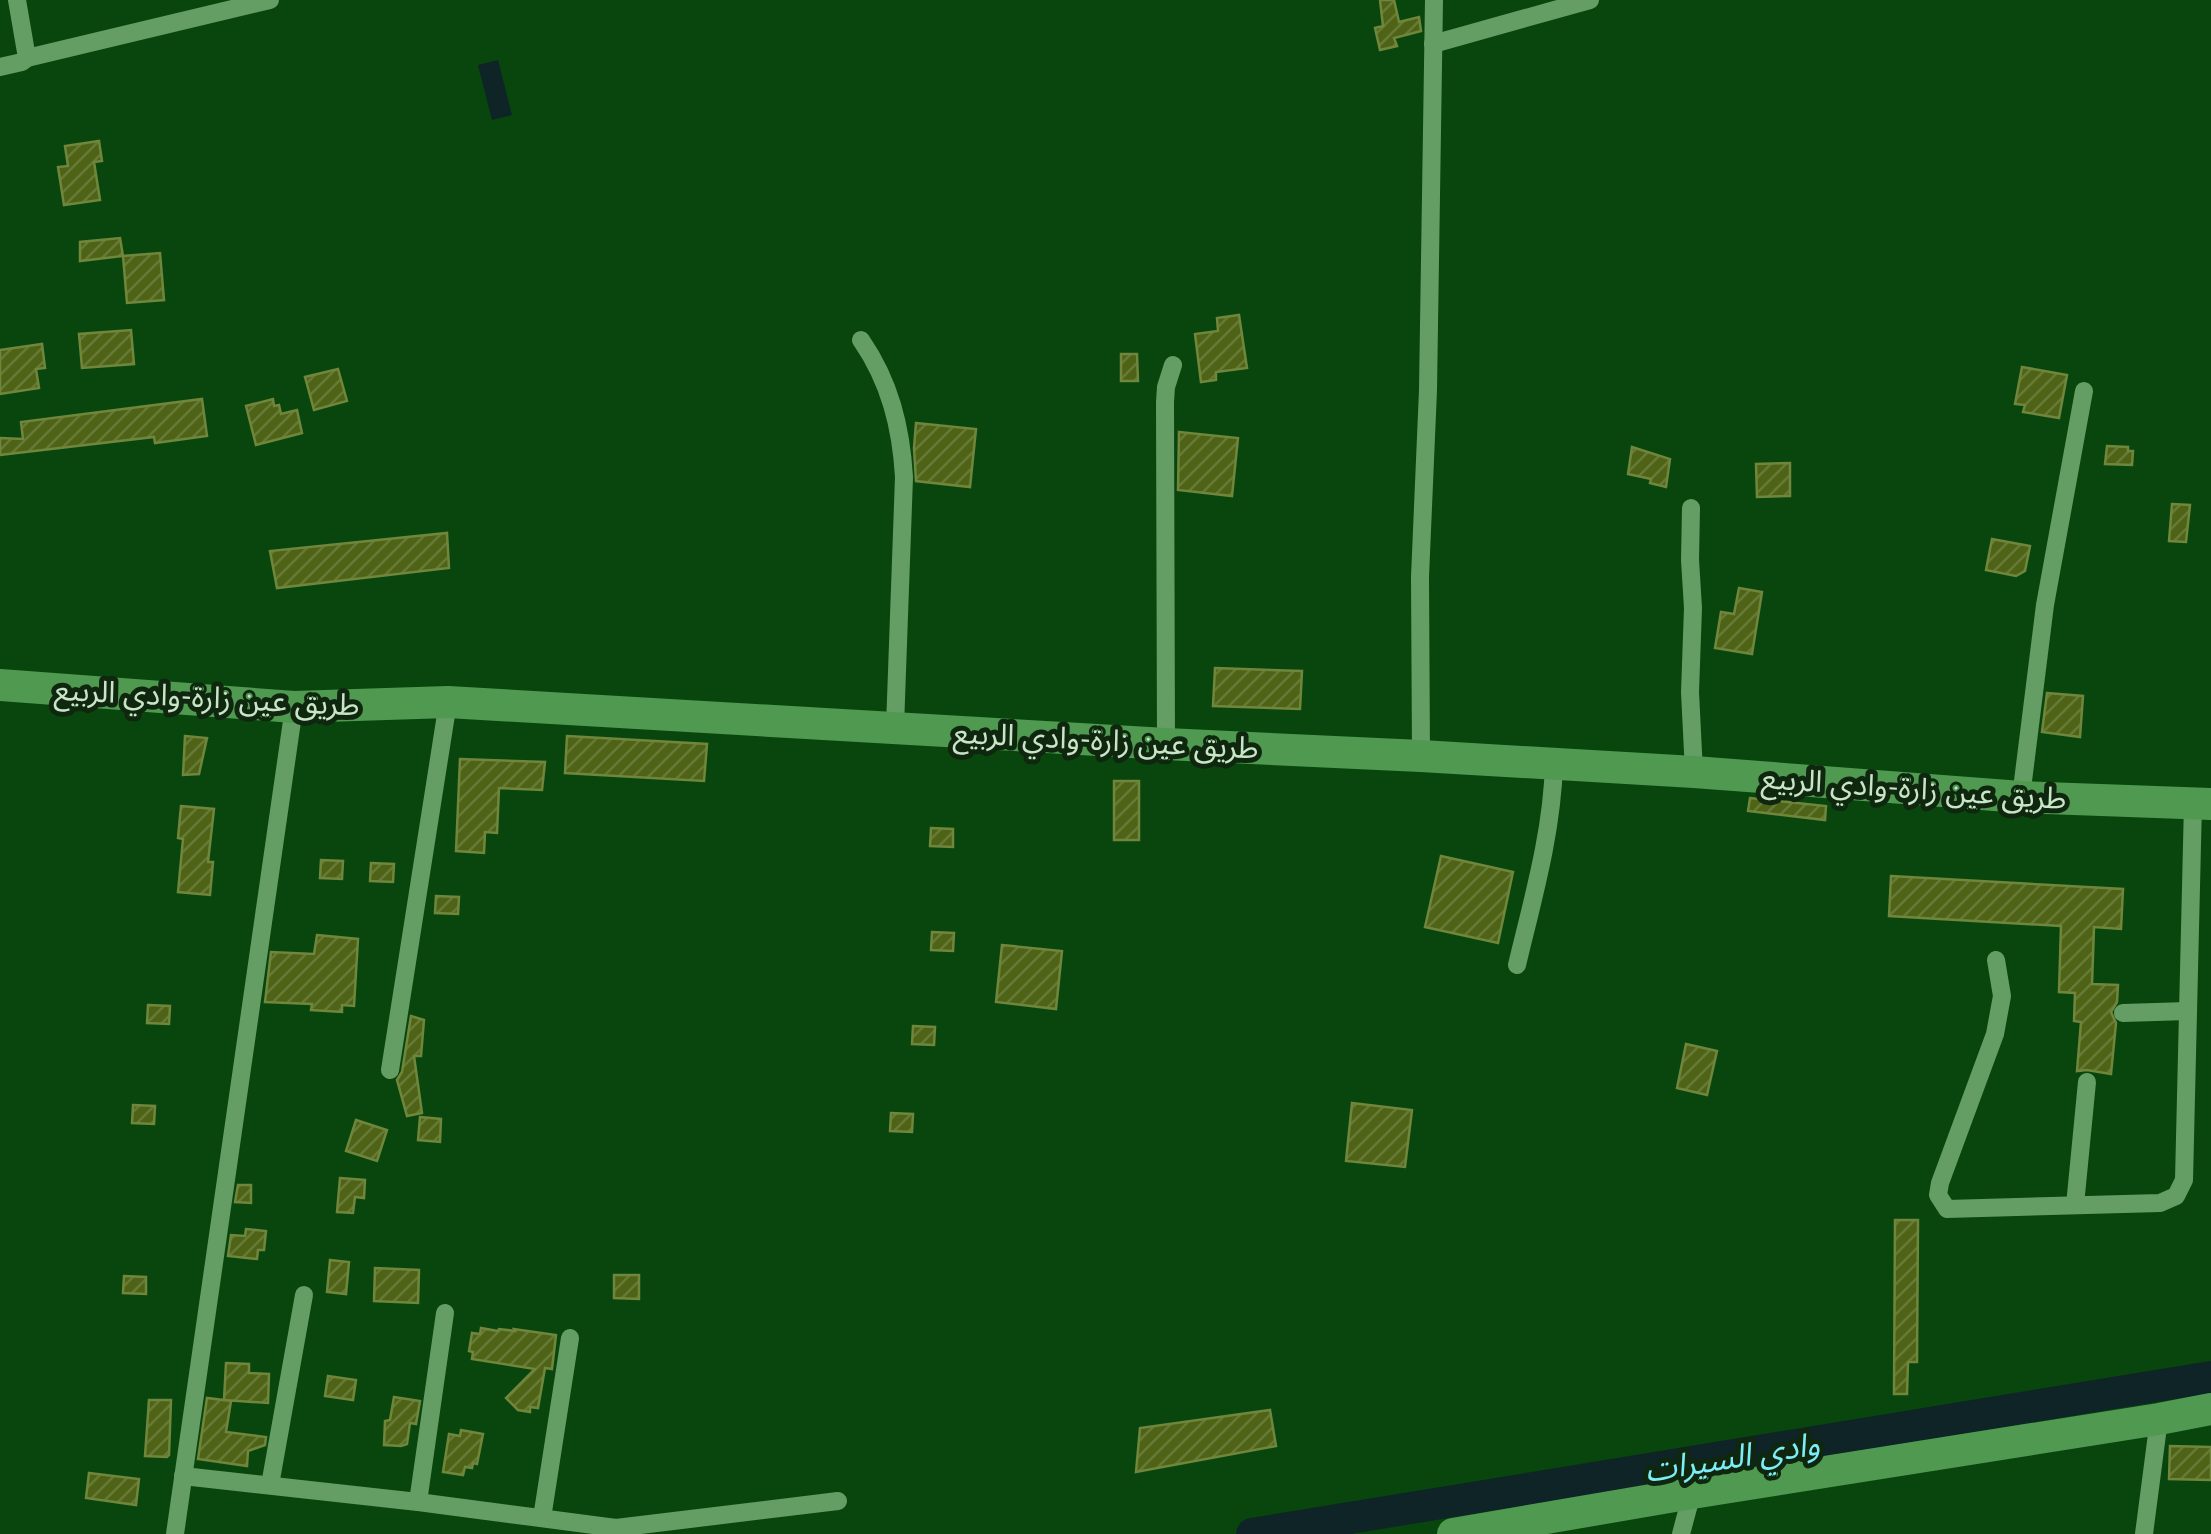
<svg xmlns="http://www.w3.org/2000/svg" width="2211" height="1534" viewBox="0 0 2211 1534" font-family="'PT Sans','Noto Sans Arabic',sans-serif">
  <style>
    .water { fill: #0e2426 }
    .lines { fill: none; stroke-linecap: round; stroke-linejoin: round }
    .river { stroke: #0e2426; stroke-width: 32 }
    .building { fill: url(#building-hatch); stroke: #6f863c; stroke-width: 2.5 }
    .minor { stroke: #659e64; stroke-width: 18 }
    .major { stroke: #4f9a50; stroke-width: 32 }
    .labels { text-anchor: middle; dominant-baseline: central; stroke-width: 10; stroke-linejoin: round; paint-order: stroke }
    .street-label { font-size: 30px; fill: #c8e6c7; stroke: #0f270f }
    .water-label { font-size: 32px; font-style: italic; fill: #7dedf8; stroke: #0f270f }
  </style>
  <defs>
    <pattern id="building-hatch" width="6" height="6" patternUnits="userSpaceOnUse" patternTransform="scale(2.5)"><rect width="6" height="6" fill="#4e6316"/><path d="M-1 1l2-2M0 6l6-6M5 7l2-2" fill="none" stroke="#667936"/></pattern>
  </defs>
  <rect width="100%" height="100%" fill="#09460e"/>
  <polygon class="water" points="498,60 512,115 492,120 478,65"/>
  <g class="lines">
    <polyline class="river" points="1252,1534 2211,1377"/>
  </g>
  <g class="building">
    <polygon points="1380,0 1394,0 1399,22 1419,17 1421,31 1394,38 1397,46 1380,50 1375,28 1383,26"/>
    <polygon points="99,141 102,161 94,162 100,200 64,205 58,167 68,166 65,146"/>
    <polygon points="120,238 123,256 80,261 80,242"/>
    <polygon points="160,253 164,300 127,303 123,256"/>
    <polygon points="1239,315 1247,368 1216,372 1216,380 1201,382 1195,334 1218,331 1217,318"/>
    <polygon points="131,330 134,364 82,368 79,334"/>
    <polygon points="42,344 45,368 36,369 39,388 0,394 0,350"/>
    <polygon points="1121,354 1137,354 1138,381 1121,381"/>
    <polygon points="2022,367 2067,375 2059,418 2023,412 2025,405 2015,404"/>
    <polygon points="338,369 347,401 314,410 305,377"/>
    <polygon points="202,399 207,436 155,443 154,437 0,455 0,438 23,439 21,422"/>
    <polygon points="273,399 274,406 279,405 281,414 297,410 302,433 256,445 246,406"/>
    <polygon points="916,423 976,429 970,487 916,481 914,448"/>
    <polygon points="1179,432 1238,438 1232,496 1178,490"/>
    <polygon points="2107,446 2128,447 2128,451 2133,451 2132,465 2105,464"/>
    <polygon points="1632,447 1670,459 1666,487 1650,483 1651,479 1628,474"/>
    <polygon points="1790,463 1790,496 1757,497 1756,464"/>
    <polygon points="2172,504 2190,505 2186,542 2169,541"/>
    <polygon points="447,533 449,568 277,588 270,551"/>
    <polygon points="1992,539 2030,546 2025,571 2016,576 1986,570"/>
    <polygon points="1739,588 1762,592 1752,654 1715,648 1721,612 1734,614"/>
    <polygon points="1215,668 1302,671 1300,709 1213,706"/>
    <polygon points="2047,693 2083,696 2080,737 2042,732"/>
    <polygon points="185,736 207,738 199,774 183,775"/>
    <polygon points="567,736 707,744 704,781 565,773"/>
    <polygon points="460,759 545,762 542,790 499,788 497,833 485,832 484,853 456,851"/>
    <rect x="1114" y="781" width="25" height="59"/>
    <polygon points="1750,798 1826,806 1825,820 1748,811"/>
    <polygon points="181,806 214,809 208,862 213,862 210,895 178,892 183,839 178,838"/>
    <polygon points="931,828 953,829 953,847 930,846"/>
    <polygon points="1441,856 1513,872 1498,943 1425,927"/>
    <polygon points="321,860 343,861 342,879 320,878"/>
    <polygon points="371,863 394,864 393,882 370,881"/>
    <polygon points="1891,876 2123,889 2121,929 2094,927 2092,984 2118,985 2117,1002 2111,1012 2116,1023 2111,1074 2087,1070 2077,1071 2081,1022 2074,1021 2075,993 2059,992 2061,926 1889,916"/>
    <polygon points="436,896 459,897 458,914 435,913"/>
    <polygon points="932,932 954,933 953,951 931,950"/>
    <polygon points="317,935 358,939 354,1006 342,1005 342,1012 311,1010 312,1004 265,1002 271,952 314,954"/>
    <polygon points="1002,945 1062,951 1056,1009 996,1002"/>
    <polygon points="148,1005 170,1006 169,1024 147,1023"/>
    <polygon points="411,1016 424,1020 421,1056 414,1056 422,1113 407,1116 397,1080 402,1072"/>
    <polygon points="913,1026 935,1027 934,1045 912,1044"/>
    <polygon points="1686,1044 1717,1051 1707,1095 1677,1088"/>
    <polygon points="1352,1103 1412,1110 1405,1167 1346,1161"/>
    <polygon points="133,1105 155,1106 154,1124 132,1123"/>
    <polygon points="891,1113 913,1114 912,1132 890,1131"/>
    <polygon points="420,1117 441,1119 440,1142 418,1140"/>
    <polygon points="356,1120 387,1130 377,1161 346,1151"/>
    <polygon points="340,1178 365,1180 364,1198 355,1197 353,1213 337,1212"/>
    <polygon points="238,1185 251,1185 251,1203 235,1202"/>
    <polygon points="1895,1220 1918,1220 1917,1362 1908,1362 1907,1394 1894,1394"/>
    <polygon points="246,1229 266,1231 264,1250 258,1250 257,1259 228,1256 231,1235 245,1236"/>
    <polygon points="330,1260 349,1262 346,1294 327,1292"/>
    <polygon points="375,1268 419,1270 418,1303 374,1301"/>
    <polygon points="614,1275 639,1275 639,1299 614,1298"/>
    <polygon points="124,1276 146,1277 146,1294 123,1293"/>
    <polygon points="481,1328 498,1331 499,1329 515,1331 514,1329 556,1335 552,1369 545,1368 538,1408 530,1407 530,1412 518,1410 506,1398 535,1369 472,1359 473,1352 469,1351 472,1333 480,1334"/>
    <polygon points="226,1363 249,1364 249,1373 269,1374 268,1403 224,1400 231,1401 226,1432 266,1437 265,1445 248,1451 247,1466 198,1459 207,1398 224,1400"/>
    <polygon points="328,1376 356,1380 353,1400 325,1396"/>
    <polygon points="394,1397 420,1401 416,1424 410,1423 407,1444 401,1446 384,1445 385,1421 390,1420"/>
    <polygon points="149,1400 171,1400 169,1455 167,1457 145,1456"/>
    <polygon points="1270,1410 1276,1446 1136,1472 1140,1428"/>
    <polygon points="461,1430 483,1434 477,1464 473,1463 472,1468 465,1467 463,1475 443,1472 449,1434 460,1436"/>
    <polygon points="2170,1446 2211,1447 2211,1480 2169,1479"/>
    <polygon points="89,1473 139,1479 136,1505 86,1498"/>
  </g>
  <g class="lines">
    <g class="minor">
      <polyline points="1433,44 1590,0"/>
      <polyline points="27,58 270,0"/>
      <polyline points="0,67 22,62 27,58 17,0"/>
      <path d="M861,340c29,42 40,87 43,137l-9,250"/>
      <polyline points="1691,508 1690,560 1693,608 1690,692 1694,772"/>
      <polyline points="1166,744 1165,402 1166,387 1173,365"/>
      <polyline points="1421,756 1420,577 1428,390 1434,0"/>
      <polyline points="2021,797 2045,605 2084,391"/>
      <polyline points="1996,960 2002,996 1995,1034 1940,1183 1938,1195 1947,1209 2160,1203 2176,1196 2184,1180 2193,803"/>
      <path d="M1517,965c16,-67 35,-132 37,-201"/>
      <polyline points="2123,1013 2188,1011"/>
      <polyline points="390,1070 448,702"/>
      <polyline points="2075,1205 2087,1082"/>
      <polyline points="183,1476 418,1502 616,1528 838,1501"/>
      <polyline points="270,1485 304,1295"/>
      <polyline points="418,1502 445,1313"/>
      <polyline points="542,1518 570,1338"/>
      <polyline points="175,1534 294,707"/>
      <polyline points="1681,1534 1692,1493"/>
      <polyline points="2144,1534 2159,1419"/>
    </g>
    <g class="major">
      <polyline points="0,685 294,707 448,702 1166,744 1421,756 1694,772 2021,797 2211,804"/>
      <polyline points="1453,1534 1692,1493 2159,1419 2211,1409"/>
    </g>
  </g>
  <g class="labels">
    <g class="street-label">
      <text transform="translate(207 696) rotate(3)">طريق عين زارة-وادي الربيع</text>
      <text transform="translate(1106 739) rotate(3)">طريق عين زارة-وادي الربيع</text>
      <text transform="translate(1914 787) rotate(4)">طريق عين زارة-وادي الربيع</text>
    </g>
    <g class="water-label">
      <text transform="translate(1732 1456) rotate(-9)">وادي السيرات</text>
    </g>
  </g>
</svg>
